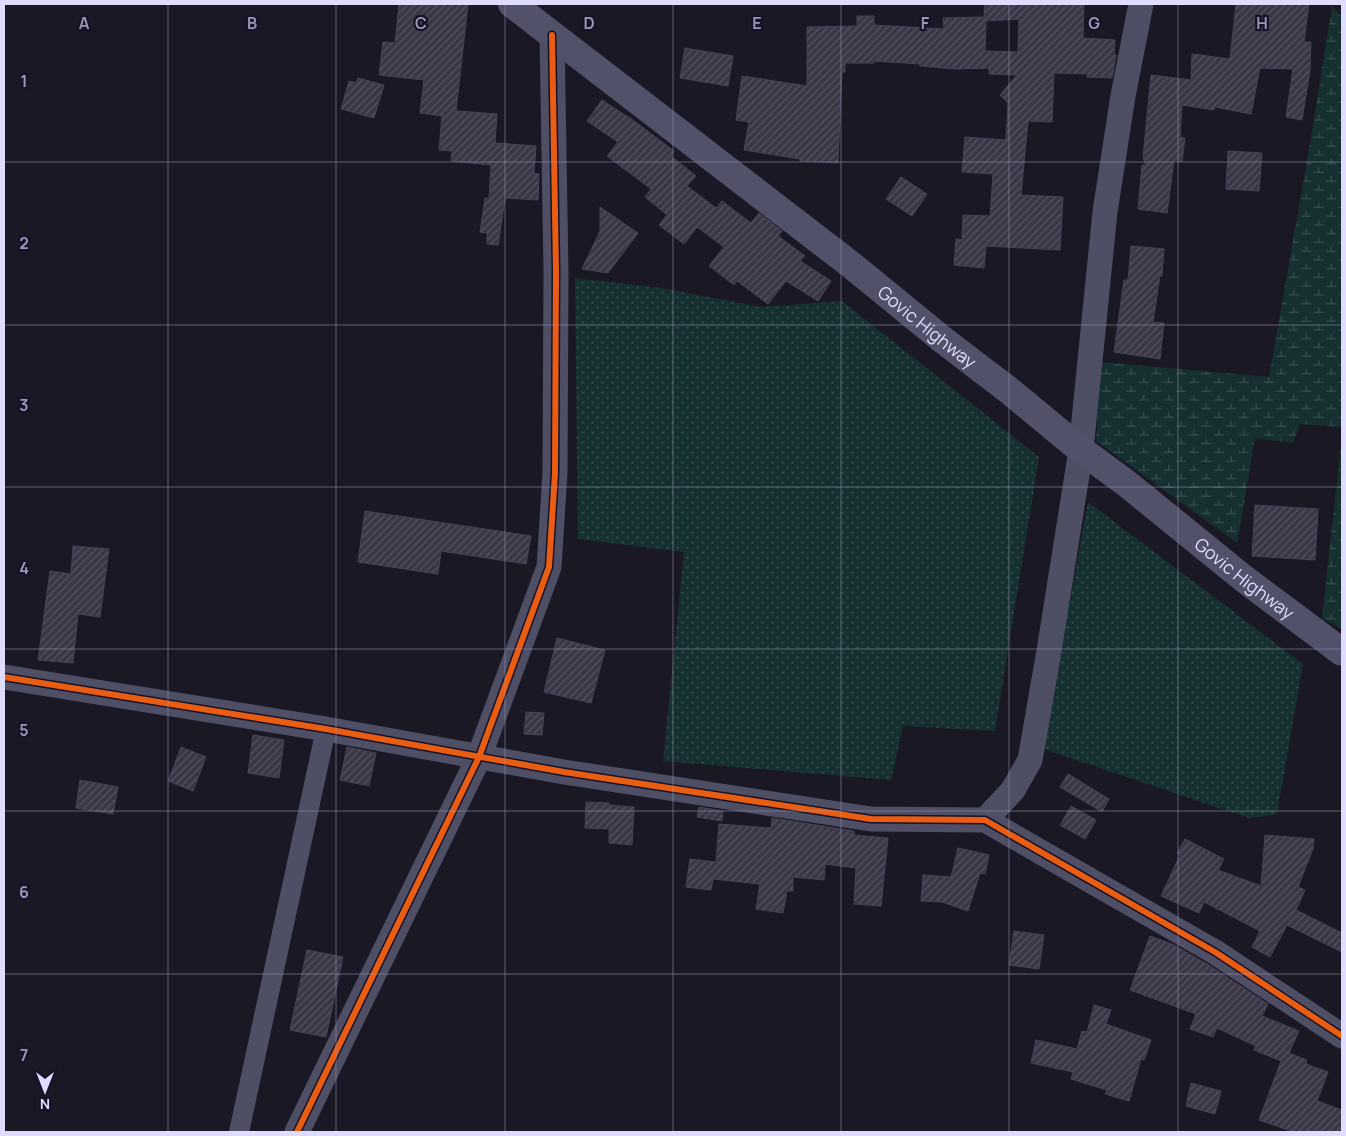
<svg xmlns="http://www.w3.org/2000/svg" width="1346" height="1136" viewBox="0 0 1346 1136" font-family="Manrope,sans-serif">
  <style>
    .grass { fill: url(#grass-dots) }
    .wetland { fill: url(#wetland-marsh) }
    .building { fill: url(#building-hatch); stroke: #474358; fill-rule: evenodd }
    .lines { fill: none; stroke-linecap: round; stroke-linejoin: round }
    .minor { stroke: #4e4e65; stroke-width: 20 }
    .tertiary { stroke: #4e4e65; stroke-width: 25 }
    .secondary { stroke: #51516a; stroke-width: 28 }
    .cycleway-casing { stroke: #16122a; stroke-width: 9 }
    .cycleway { stroke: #e95d12; stroke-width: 6 }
    .grid { fill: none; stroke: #9b97b2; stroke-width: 1; stroke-opacity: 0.55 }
    .labels { text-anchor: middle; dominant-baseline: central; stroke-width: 4.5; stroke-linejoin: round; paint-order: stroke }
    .street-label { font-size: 18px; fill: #e0dcfe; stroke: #16122a }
    .grid-label { font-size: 16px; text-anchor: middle; font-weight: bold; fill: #9b97b2; stroke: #16122a; stroke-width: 4.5; stroke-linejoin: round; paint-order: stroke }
  </style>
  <defs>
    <pattern id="grass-dots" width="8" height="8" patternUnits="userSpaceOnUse" patternTransform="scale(1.25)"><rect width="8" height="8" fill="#163031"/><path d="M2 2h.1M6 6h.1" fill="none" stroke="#384d50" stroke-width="1.8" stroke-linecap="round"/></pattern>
    <pattern id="wetland-marsh" width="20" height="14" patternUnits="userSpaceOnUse" patternTransform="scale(1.25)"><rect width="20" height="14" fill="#163031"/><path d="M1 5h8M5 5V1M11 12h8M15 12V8" fill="none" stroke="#384d50"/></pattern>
    <pattern id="building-hatch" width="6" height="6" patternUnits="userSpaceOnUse" patternTransform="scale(1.25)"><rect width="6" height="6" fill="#393646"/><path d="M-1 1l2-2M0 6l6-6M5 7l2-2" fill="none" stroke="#555262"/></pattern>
  </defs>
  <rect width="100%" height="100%" fill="#1a1824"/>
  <g class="grass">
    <polygon points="575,278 661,288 761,307 842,301 1039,457 995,731 903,726 891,780 663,761 684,552 578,539"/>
    <polygon points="1088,502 1303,664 1277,814 1249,818 1043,749"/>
  </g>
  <g class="wetland">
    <polygon points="1332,6 1342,17 1342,427 1300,424 1293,443 1255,438 1237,543 1096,441 1101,362 1269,377 1312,132"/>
    <polygon points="1342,435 1342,629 1322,618"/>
  </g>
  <g class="building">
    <polygon points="399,4 468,4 456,111 497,114 495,143 536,146 534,173 539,174 538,200 505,198 498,245 487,244 487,233 480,232 485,198 489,199 491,165 451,161 452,151 439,150 442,116 420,113 424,80 379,75 383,42 395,43"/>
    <path d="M985,4h99l-1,34 32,2 -1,15h2l-4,23 -25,-1 1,-3 -34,-1 -2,49 -24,-1 -7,74 42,2 -3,53 -74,-4 -2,22 -30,-3 2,-26 6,1 1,-25 27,1 3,-42 -31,-2 3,-35 41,3 2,-37 -8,-8 17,-20 -28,-1v-6l-33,1 -36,-3v-2l-46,-3v2h-29v9h-3l-4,91 -38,-2v-2l-56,-9 5,-28 -13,-2 6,-44 65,10v-59l50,-1v-10h17v9l70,4 -1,-11 41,-1zM1019,19l-1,33 -33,-1 1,-30z"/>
    <polygon points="1236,4 1309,4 1304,42 1311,42 1310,70 1302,120 1286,117 1293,69 1260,68 1251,114 1215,107 1214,110 1182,105 1180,137 1185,138 1182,162 1174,160 1167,213 1138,209 1142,165 1146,166 1143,157 1151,75 1191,80 1192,54 1230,59"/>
    <polygon points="685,48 733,56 728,86 680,78"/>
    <polygon points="358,78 384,85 374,118 341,109 349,81 356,83"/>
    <polygon points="602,100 634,121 674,151 671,156 696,176 687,186 716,208 722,201 751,223 759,213 782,231 778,236 805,256 800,261 831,281 818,301 786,281 768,304 737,281 734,285 709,266 724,247 697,227 684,244 659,225 667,215 645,197 651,189 607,156 618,142 587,121"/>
    <polygon points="1228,151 1262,153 1259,191 1226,189"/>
    <polygon points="901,177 927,194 912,216 886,199"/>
    <polygon points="600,207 638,233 608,273 582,269 600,231"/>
    <polygon points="1131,246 1164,249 1162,276 1160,276 1153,322 1164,323 1160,359 1114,352 1124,280 1128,280"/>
    <polygon points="1255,505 1318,509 1315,560 1252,556"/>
    <polygon points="365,511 531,536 526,564 441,551 438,574 358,562"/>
    <polygon points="73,546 109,549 100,617 78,614 73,663 38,660 50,571 71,574"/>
    <polygon points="557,638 605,650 591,703 544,692"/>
    <polygon points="526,712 544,713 542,735 524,734"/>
    <polygon points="253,735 284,740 279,778 248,773"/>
    <polygon points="181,747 206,757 193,791 168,781"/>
    <polygon points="347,747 376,753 369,786 340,780"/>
    <polygon points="1068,774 1109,799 1102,812 1060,787"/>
    <polygon points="80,780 118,787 113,814 76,808"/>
    <polygon points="586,802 609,803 609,805 634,807 632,845 609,843 609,829 585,828"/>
    <polygon points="1071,806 1096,820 1085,839 1060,825"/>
    <polygon points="699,807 723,811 722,821 697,817"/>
    <polygon points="772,818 854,831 854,835 888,838 881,906 854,904 856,868 825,864 824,880 793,877 793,891 787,891 783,913 756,909 760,884 713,879 711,890 686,887 690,859 716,862 719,824 771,828"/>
    <polygon points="1265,835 1314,839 1313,849 1298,887 1305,890 1296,910 1342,933 1342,952 1287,925 1270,957 1252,947 1260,931 1204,902 1199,913 1161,896 1180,855 1177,853 1185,839 1224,859 1218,870 1261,886"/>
    <polygon points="958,848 989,855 985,874 980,873 968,911 942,902 921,901 923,875 951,877"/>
    <polygon points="1014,931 1044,935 1039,969 1009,965"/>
    <polygon points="1150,936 1172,944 1207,964 1268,1004 1262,1016 1299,1031 1289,1053 1307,1060 1306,1064 1328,1072 1317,1101 1342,1110 1342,1132 1294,1132 1259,1120 1281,1061 1254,1050 1256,1046 1217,1028 1213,1037 1190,1029 1196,1014 1130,990"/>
    <polygon points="307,950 343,957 326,1037 290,1030"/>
    <polygon points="1094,1005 1111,1010 1106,1024 1151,1040 1144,1060 1141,1059 1129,1101 1105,1094 1107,1090 1071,1079 1073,1072 1031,1063 1036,1040 1077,1049 1082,1031 1087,1032"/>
    <polygon points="1191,1083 1221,1091 1215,1114 1186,1106"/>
  </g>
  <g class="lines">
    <polyline class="minor" points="239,1132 326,729"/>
    <g class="tertiary">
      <polyline points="4,677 326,729 564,772 871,819 985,820 1215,952 1342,1036"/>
      <polyline points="985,820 1013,790 1030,760 1049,651 1081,450 1105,212 1123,96 1141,4"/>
      <polyline points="297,1132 479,757 549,567 555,473 556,271 552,35"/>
    </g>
    <path class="secondary" id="s1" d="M512,4l338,260 93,76 68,52 70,58 45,33 117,95 99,74"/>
    <defs>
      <g id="cycleway">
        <polyline points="4,677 326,729 564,772 871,819 985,820 1215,952 1342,1036"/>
        <polyline points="297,1132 479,757 549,567 555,473 556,271 552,35"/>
      </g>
    </defs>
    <use href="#cycleway" class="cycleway-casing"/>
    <use href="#cycleway" class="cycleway"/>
  </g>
  <path class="grid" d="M168,4v1128M336,4v1128M505,4v1128M673,4v1128M841,4v1128M1009,4v1128M1178,4v1128M4,162h1338M4,325h1338M4,487h1338M4,649h1338M4,811h1338M4,974h1338"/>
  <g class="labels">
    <g class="street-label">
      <text stroke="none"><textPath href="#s1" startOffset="526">Govic Highway</textPath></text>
      <text stroke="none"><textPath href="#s1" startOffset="931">Govic Highway</textPath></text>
    </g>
  </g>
  <g class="grid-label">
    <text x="84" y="29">A</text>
    <text x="252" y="29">B</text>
    <text x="421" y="29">C</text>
    <text x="589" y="29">D</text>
    <text x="757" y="29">E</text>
    <text x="925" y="29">F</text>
    <text x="1094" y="29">G</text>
    <text x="1262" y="29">H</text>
    <text x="24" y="87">1</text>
    <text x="24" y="249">2</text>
    <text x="24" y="411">3</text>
    <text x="24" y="574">4</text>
    <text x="24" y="736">5</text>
    <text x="24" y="898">6</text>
    <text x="24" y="1061">7</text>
  </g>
  <rect width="1346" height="1136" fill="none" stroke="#e0dcfe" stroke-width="10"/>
  <g transform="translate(45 1091) rotate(180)" stroke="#16122a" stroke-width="4" paint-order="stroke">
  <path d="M0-4L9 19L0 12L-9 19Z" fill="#e0dcfe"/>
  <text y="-8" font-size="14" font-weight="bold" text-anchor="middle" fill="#e0dcfe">N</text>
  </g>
</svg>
